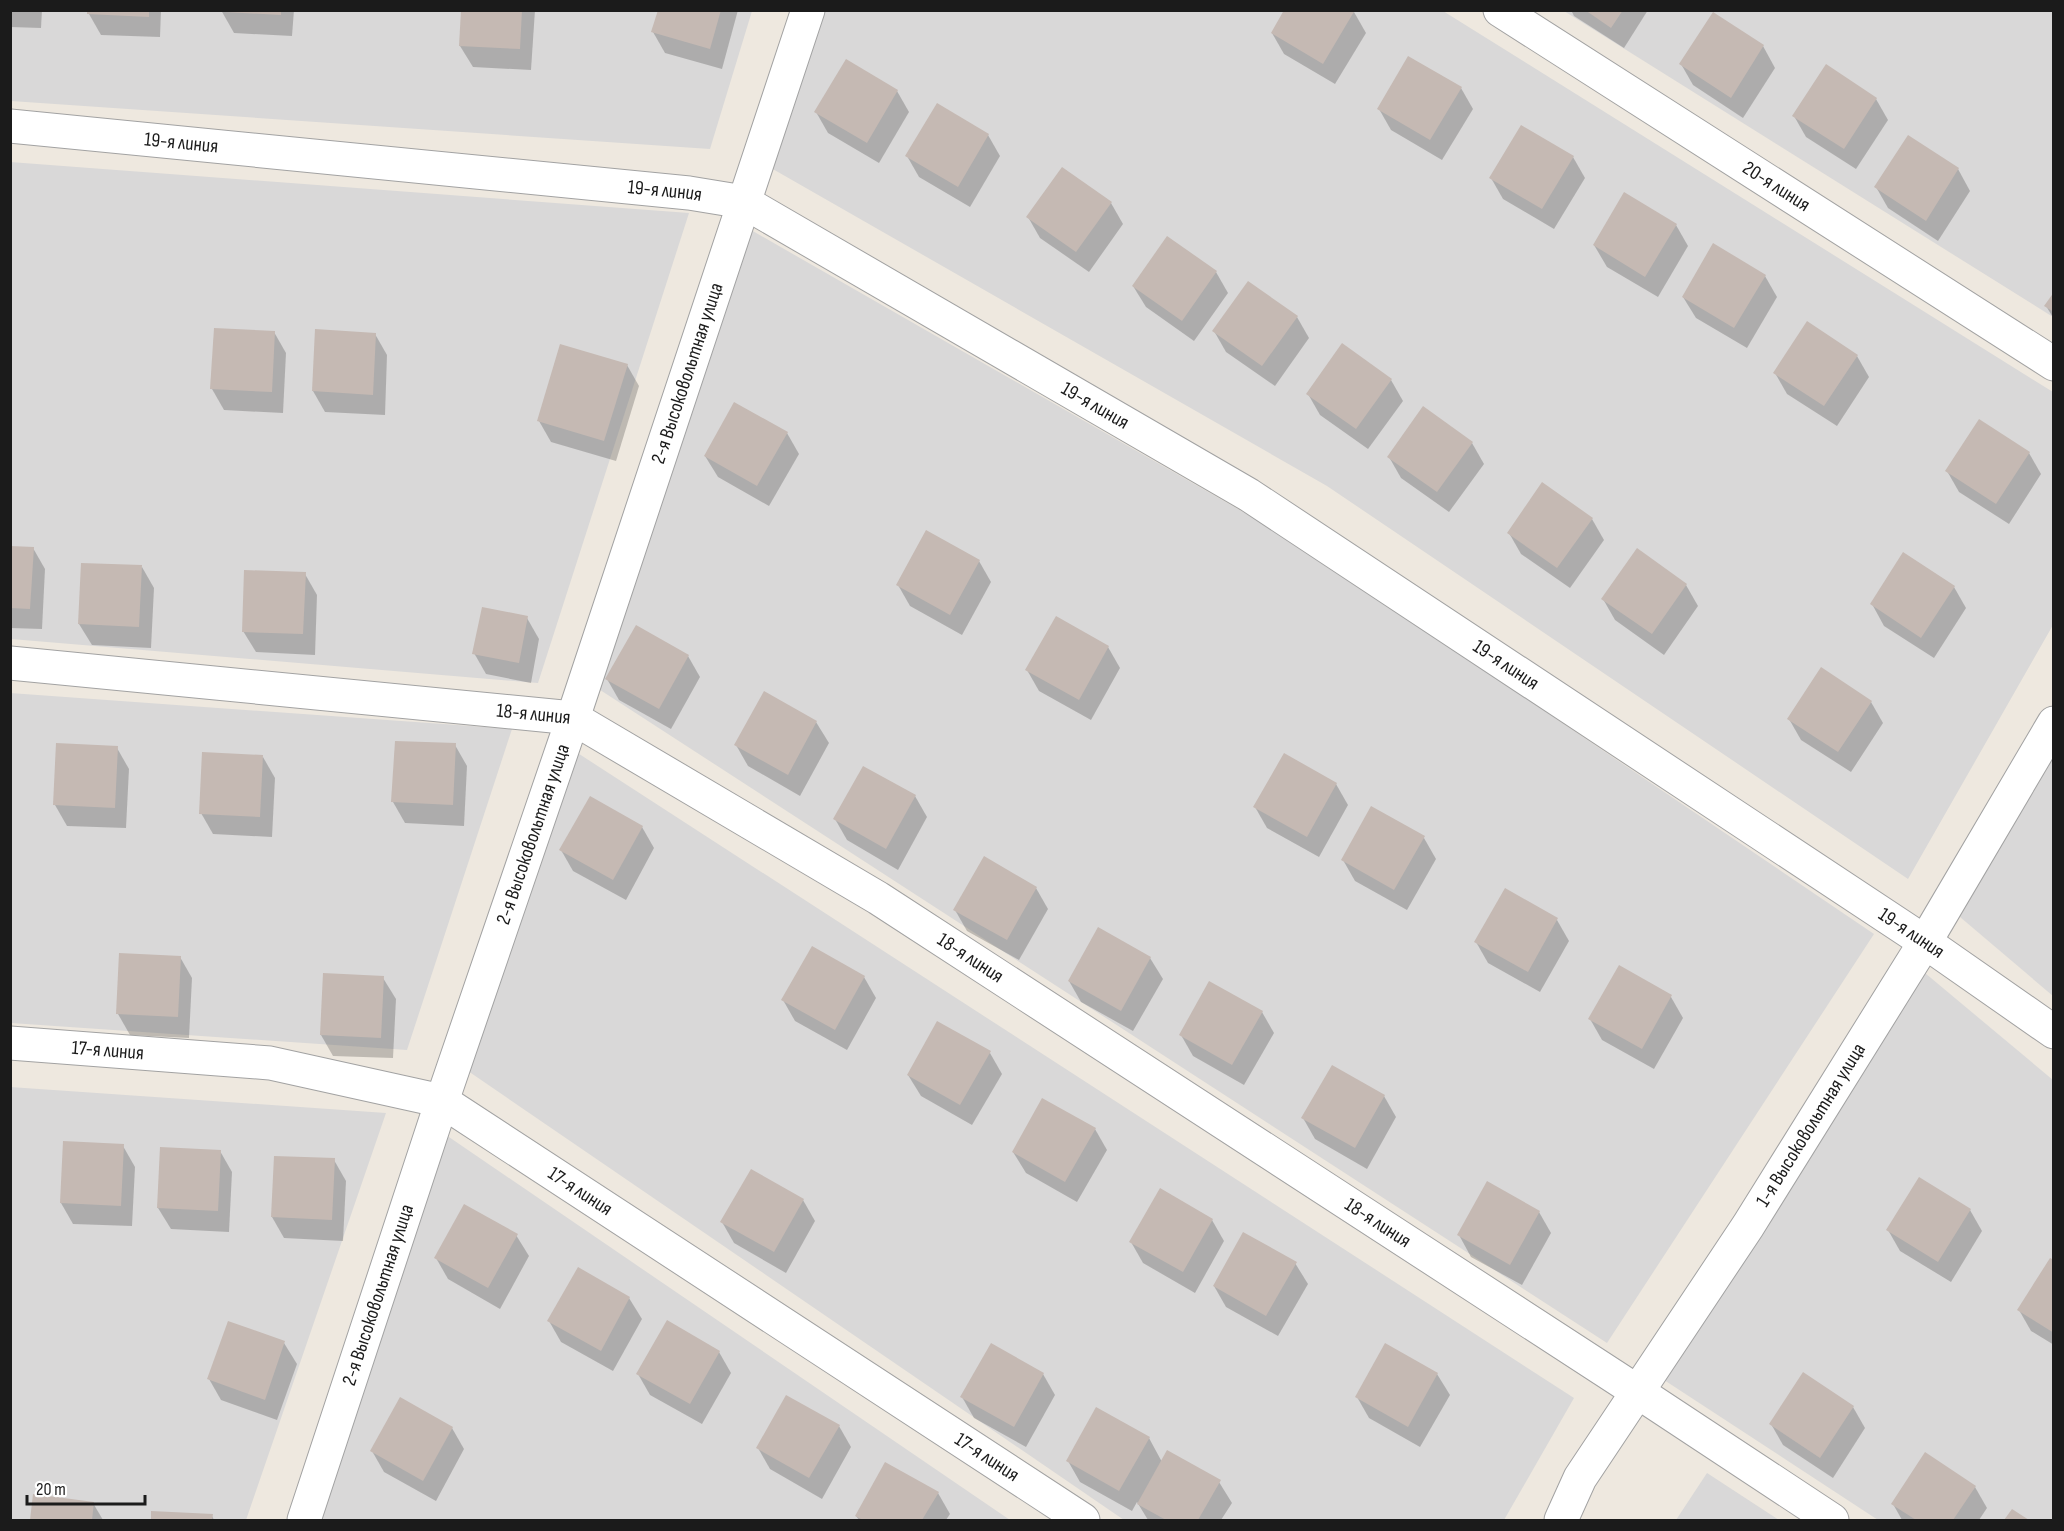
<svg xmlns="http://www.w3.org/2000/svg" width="2064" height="1531" viewBox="0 0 2064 1531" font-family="'Sofia Sans Condensed',sans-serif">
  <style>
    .residential { fill: #d9d8d8 }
    .shadow { fill: #0003 }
    .building { fill: #c5b9b3 }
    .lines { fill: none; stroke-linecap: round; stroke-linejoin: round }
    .street-casing { stroke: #a2a2a2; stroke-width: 35 }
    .street { stroke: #fff; stroke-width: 33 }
    .labels { text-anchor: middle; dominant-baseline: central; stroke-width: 5; stroke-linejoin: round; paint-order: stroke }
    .street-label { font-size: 20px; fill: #1b1b1b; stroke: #fff }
  </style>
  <rect width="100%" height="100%" fill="#eee8df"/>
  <g class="residential">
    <polygon points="10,11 752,11 710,149 11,101"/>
    <polygon points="819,11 1443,11 2053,392 2053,625 1908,879 1327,486 771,168"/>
    <polygon points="1564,11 2053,11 2053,317"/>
    <polygon points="10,162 689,213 538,683 11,639"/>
    <polygon points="751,230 1292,540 1874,934 1607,1343 594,686"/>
    <polygon points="10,693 512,729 407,1050 11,1023"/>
    <polygon points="573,750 1574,1398 1504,1520 1124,1520 468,1071"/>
    <polygon points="2053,754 2053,996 1960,917"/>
    <polygon points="1925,973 2053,1080 2053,1520 1878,1520 1661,1378"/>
    <polygon points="10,1087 386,1113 246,1520 11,1520"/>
    <polygon points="446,1135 1010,1520 314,1520"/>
    <polygon points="1707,1473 1779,1520 1676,1520"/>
  </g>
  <g class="shadow">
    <polygon points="10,10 42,10 41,28 10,27"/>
    <polygon points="89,10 161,10 160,37 101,35 89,14"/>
    <polygon points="221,10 294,10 292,36 234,33"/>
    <polygon points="462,10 535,10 531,70 473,67 460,46"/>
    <polygon points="659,10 738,10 722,69 665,53 653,32"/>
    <polygon points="1571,10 1648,10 1624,48 1574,16"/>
    <polygon points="1354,12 1366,33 1335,84 1284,54 1272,33"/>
    <polygon points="1763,46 1775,68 1743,118 1693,85 1681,64"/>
    <polygon points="1461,88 1473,109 1442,160 1391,130 1379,109"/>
    <polygon points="897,91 909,112 879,163 828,133 816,112"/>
    <polygon points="1876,99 1888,120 1856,169 1806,137 1794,116"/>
    <polygon points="988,135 1000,156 970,207 919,177 907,156"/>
    <polygon points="1573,157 1585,178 1554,229 1503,199 1491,178"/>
    <polygon points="1958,169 1970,191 1938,241 1888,208 1876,187"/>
    <polygon points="1111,203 1123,224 1089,272 1040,238 1028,217"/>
    <polygon points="1676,225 1688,246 1658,297 1607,267 1594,245"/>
    <polygon points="1216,272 1228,293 1194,341 1146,307 1133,286"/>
    <polygon points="1765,276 1777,297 1747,348 1696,318 1683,297"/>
    <polygon points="2054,295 2054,319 2046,306"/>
    <polygon points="1297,317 1309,338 1275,386 1226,352 1214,331"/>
    <polygon points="274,332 286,353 283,413 224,410 212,389"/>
    <polygon points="375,334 387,355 385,415 325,412 313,391"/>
    <polygon points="1857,356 1869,377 1837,426 1787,394 1775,373"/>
    <polygon points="627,365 639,386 616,461 551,442 539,421"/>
    <polygon points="1391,380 1403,401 1368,449 1320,415 1308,394"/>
    <polygon points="787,433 799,454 769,506 718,477 705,456"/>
    <polygon points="1472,443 1484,464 1449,512 1401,478 1389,457"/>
    <polygon points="2029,453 2041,474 2009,524 1959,492 1947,471"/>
    <polygon points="1592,519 1604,540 1570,588 1521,554 1509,533"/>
    <polygon points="10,547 33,548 45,569 42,629 10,628"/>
    <polygon points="979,561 991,582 962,635 910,606 898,585"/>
    <polygon points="142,567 154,588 151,648 92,645 79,624"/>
    <polygon points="305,574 317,595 315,655 256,652 243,631"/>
    <polygon points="1686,585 1698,606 1664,655 1615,620 1603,599"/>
    <polygon points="1954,587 1966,608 1934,658 1884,626 1872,604"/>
    <polygon points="527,618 539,639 531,683 486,674 474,653"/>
    <polygon points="1108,647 1120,668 1091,720 1039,691 1027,670"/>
    <polygon points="688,656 700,677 671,729 619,700 607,679"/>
    <polygon points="765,693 816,722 829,743 800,796 748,766 736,745"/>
    <polygon points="1871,702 1883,723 1851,772 1801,740 1789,719"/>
    <polygon points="455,745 467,766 464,826 405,823 393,802"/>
    <polygon points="117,748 129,769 126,828 67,826 55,805"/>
    <polygon points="263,757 275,778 272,837 213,834 201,813"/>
    <polygon points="1336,784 1348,805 1319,857 1267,828 1255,807"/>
    <polygon points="915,796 927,817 898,870 847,840 835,819"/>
    <polygon points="642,827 654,848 626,900 573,871 561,850"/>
    <polygon points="1424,838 1436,859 1407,910 1355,881 1343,860"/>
    <polygon points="1036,888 1048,909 1019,960 967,931 955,910"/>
    <polygon points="1557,920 1569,941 1540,992 1488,963 1476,942"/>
    <polygon points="121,954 180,957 192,978 189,1038 130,1035 118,1014"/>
    <polygon points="1150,958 1163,979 1133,1031 1081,1002 1069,981"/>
    <polygon points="1619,967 1671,997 1683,1018 1654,1069 1602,1040 1590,1019"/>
    <polygon points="864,977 876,998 847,1050 795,1021 783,1000"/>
    <polygon points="383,978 396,999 393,1058 333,1056 321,1035"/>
    <polygon points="1262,1012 1274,1033 1244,1085 1193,1056 1181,1035"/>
    <polygon points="990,1053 1002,1074 972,1125 921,1096 908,1075"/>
    <polygon points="1384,1096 1396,1117 1367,1169 1315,1139 1303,1118"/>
    <polygon points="1095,1129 1107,1150 1077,1202 1026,1173 1013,1152"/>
    <polygon points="123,1146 135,1167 132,1226 73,1224 61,1203"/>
    <polygon points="220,1151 232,1172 229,1232 171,1229 158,1208"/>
    <polygon points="334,1160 346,1181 343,1241 284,1238 272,1217"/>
    <polygon points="1488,1183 1539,1212 1551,1233 1522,1285 1471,1257 1459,1235"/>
    <polygon points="803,1200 815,1221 786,1273 734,1243 722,1222"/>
    <polygon points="1970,1210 1982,1231 1951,1282 1900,1251 1888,1230"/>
    <polygon points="1212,1220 1224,1241 1195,1293 1143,1263 1131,1242"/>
    <polygon points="516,1235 529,1256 500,1309 448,1279 436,1258"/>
    <polygon points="2054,1262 2054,1345 2031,1331 2019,1310"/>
    <polygon points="1295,1263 1308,1284 1278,1336 1226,1307 1214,1286"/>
    <polygon points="578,1270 629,1298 642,1319 613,1371 561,1342 549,1321"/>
    <polygon points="284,1343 297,1364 277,1420 221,1400 209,1379"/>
    <polygon points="719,1352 731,1373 702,1424 650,1395 638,1374"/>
    <polygon points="1043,1374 1055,1395 1026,1447 974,1418 962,1397"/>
    <polygon points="1437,1374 1450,1395 1420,1447 1369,1418 1357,1397"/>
    <polygon points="1853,1407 1865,1428 1833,1478 1783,1445 1771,1424"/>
    <polygon points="839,1426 851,1447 822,1499 770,1469 758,1448"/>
    <polygon points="452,1428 464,1449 436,1501 384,1472 372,1451"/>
    <polygon points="1149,1438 1162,1462 1219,1482 1232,1503 1221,1520 1148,1520 1137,1502 1132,1511 1080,1482 1068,1461"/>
    <polygon points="1975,1487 1987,1508 1979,1520 1902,1520 1893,1504"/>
    <polygon points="938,1493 950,1514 946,1520 859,1520 856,1516"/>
    <polygon points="34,1496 93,1503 103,1520 31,1520"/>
    <polygon points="153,1513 212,1516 214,1520 152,1520"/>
  </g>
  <g class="building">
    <polygon points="87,10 149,10 149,17 87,14"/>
    <polygon points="225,10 281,10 281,15 225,12"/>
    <polygon points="461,10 522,10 520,49 459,46"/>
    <polygon points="658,10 721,10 710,49 651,32"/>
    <polygon points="1284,10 1355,10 1323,64 1271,33"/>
    <polygon points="1585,10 1623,10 1611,28"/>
    <polygon points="1713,12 1764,45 1731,98 1679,64"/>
    <polygon points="1408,56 1462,87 1430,140 1377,109"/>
    <polygon points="846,59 898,90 867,143 814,112"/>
    <polygon points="1826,64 1877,98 1844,149 1792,116"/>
    <polygon points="937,103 989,134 958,187 905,156"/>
    <polygon points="1521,125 1574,156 1542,209 1489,178"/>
    <polygon points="1908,135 1959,168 1926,221 1874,187"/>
    <polygon points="1062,167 1112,202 1076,252 1026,217"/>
    <polygon points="1624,192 1677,224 1645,277 1593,245"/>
    <polygon points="1167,236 1217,271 1182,321 1132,286"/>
    <polygon points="1713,243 1766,275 1734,328 1682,297"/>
    <polygon points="1248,281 1298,316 1262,366 1212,331"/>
    <polygon points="2054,292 2054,312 2044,306"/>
    <polygon points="1807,321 1858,355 1824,406 1773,373"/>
    <polygon points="214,328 275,331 272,392 210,389"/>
    <polygon points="315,329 376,333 373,395 312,391"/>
    <polygon points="1342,343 1392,379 1356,429 1306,394"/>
    <polygon points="560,344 628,364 604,441 537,421"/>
    <polygon points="734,402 788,432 757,486 704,456"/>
    <polygon points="1423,406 1473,442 1437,492 1387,457"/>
    <polygon points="1979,419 2030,452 1996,504 1945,471"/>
    <polygon points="1542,482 1593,518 1557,568 1507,533"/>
    <polygon points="926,530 980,560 950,615 896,585"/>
    <polygon points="10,546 34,547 30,609 10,608"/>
    <polygon points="1637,548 1687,584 1652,634 1601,599"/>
    <polygon points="1903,552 1955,586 1921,638 1870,604"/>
    <polygon points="81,563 142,565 139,627 78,624"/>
    <polygon points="244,570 306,572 303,634 242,632"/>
    <polygon points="482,607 528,616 519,663 472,654"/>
    <polygon points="1056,616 1109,646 1079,700 1025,670"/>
    <polygon points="636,625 689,655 659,709 605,679"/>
    <polygon points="1821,667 1872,701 1838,752 1787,719"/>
    <polygon points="764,691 817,721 788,775 734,745"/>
    <polygon points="395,741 456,743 453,805 391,802"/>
    <polygon points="56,743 118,746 115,808 53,805"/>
    <polygon points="202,752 263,755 260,817 199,814"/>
    <polygon points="1284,753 1337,783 1307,837 1253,807"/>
    <polygon points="863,766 916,795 886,849 833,819"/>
    <polygon points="590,796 643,826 613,880 559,850"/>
    <polygon points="1371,806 1425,836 1394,890 1341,860"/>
    <polygon points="984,856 1037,887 1007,940 953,910"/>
    <polygon points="1505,888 1558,918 1528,972 1474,942"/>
    <polygon points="1098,927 1151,957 1121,1011 1068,981"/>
    <polygon points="812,946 865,976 835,1030 781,1000"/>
    <polygon points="119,953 181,956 178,1017 116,1014"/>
    <polygon points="1619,965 1672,995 1642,1049 1588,1019"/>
    <polygon points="323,973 384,976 381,1038 320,1035"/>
    <polygon points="1209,981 1263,1011 1232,1065 1179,1035"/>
    <polygon points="937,1021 991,1051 960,1105 907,1075"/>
    <polygon points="1332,1065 1385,1095 1355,1148 1301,1118"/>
    <polygon points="1042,1098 1096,1128 1065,1182 1012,1152"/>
    <polygon points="63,1141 124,1144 121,1206 60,1203"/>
    <polygon points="160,1147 221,1150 218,1211 157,1208"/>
    <polygon points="274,1156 335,1158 332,1220 271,1217"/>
    <polygon points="751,1169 804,1199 774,1252 720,1222"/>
    <polygon points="1919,1177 1971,1209 1938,1262 1886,1230"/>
    <polygon points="1487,1181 1540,1211 1510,1265 1457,1235"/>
    <polygon points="1160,1188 1213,1219 1183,1272 1129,1242"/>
    <polygon points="464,1204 518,1234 488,1288 434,1258"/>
    <polygon points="1243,1232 1297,1262 1266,1316 1213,1286"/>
    <polygon points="2050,1258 2054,1260 2054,1333 2017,1310"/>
    <polygon points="578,1267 630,1297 601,1351 547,1321"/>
    <polygon points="667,1320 720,1351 690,1404 636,1374"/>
    <polygon points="228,1321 285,1341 265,1400 207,1379"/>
    <polygon points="991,1343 1044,1373 1014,1427 960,1397"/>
    <polygon points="1385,1343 1438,1373 1408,1427 1355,1397"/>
    <polygon points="1803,1372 1854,1406 1820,1458 1769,1424"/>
    <polygon points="786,1395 840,1425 809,1478 756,1448"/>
    <polygon points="400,1397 453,1427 423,1481 370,1451"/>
    <polygon points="1096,1407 1150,1437 1119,1491 1066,1461"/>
    <polygon points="1167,1450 1221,1480 1198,1520 1166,1520 1137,1504"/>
    <polygon points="1925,1452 1976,1486 1953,1520 1916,1520 1891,1504"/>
    <polygon points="885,1462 939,1492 922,1520 863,1520 855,1516"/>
    <polygon points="33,1494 94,1502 92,1520 30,1520"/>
    <polygon points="2012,1509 2029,1520 2004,1520"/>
    <polygon points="151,1511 213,1514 212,1520 151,1520"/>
  </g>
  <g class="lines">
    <defs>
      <g id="street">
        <path id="s1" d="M1500,10l554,354"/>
        <path id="s2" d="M10,126l679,67 55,9 505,293 676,447 129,90"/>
        <path id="s3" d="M10,663l563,55 305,180 760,494 194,128"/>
        <path id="s4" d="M10,1043l260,20 172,38 641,419"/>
        <path id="s5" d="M304,1520l138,-419 131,-383 235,-708"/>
        <path id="s6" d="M1561,1520l19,-42 168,-252 177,-284 129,-219"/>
      </g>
    </defs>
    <use href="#street" class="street-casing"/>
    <use href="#street" class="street"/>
  </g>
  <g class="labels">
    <g class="street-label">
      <text stroke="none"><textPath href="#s2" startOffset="172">19-я линия</textPath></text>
      <text stroke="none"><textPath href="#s1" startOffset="328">20-я линия</textPath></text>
      <text stroke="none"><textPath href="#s2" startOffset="658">19-я линия</textPath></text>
      <text stroke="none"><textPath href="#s5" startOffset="1209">2-я Высоковольтная улица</textPath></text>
      <text stroke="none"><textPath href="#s2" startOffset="1144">19-я линия</textPath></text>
      <text stroke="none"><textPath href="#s2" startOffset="1630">19-я линия</textPath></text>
      <text stroke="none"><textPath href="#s3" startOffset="526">18-я линия</textPath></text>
      <text stroke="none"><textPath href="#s5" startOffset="723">2-я Высоковольтная улица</textPath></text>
      <text stroke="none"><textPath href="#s2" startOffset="2116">19-я линия</textPath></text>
      <text stroke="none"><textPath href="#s3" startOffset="1030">18-я линия</textPath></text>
      <text stroke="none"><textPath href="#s4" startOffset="98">17-я линия</textPath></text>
      <text stroke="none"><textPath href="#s6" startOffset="468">1-я Высоковольтная улица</textPath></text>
      <text stroke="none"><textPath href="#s4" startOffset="602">17-я линия</textPath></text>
      <text stroke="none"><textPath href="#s3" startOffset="1516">18-я линия</textPath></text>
      <text stroke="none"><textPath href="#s5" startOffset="237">2-я Высоковольтная улица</textPath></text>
      <text stroke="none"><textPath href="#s4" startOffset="1088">17-я линия</textPath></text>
    </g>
  </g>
  <rect width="2064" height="1531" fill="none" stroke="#1b1b1b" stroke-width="24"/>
  <path d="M27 1495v9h118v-9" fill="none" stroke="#1b1b1b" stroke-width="3"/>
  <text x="36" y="1495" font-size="18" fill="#1b1b1b" stroke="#ffffff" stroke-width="4.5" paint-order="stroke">20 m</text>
</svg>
